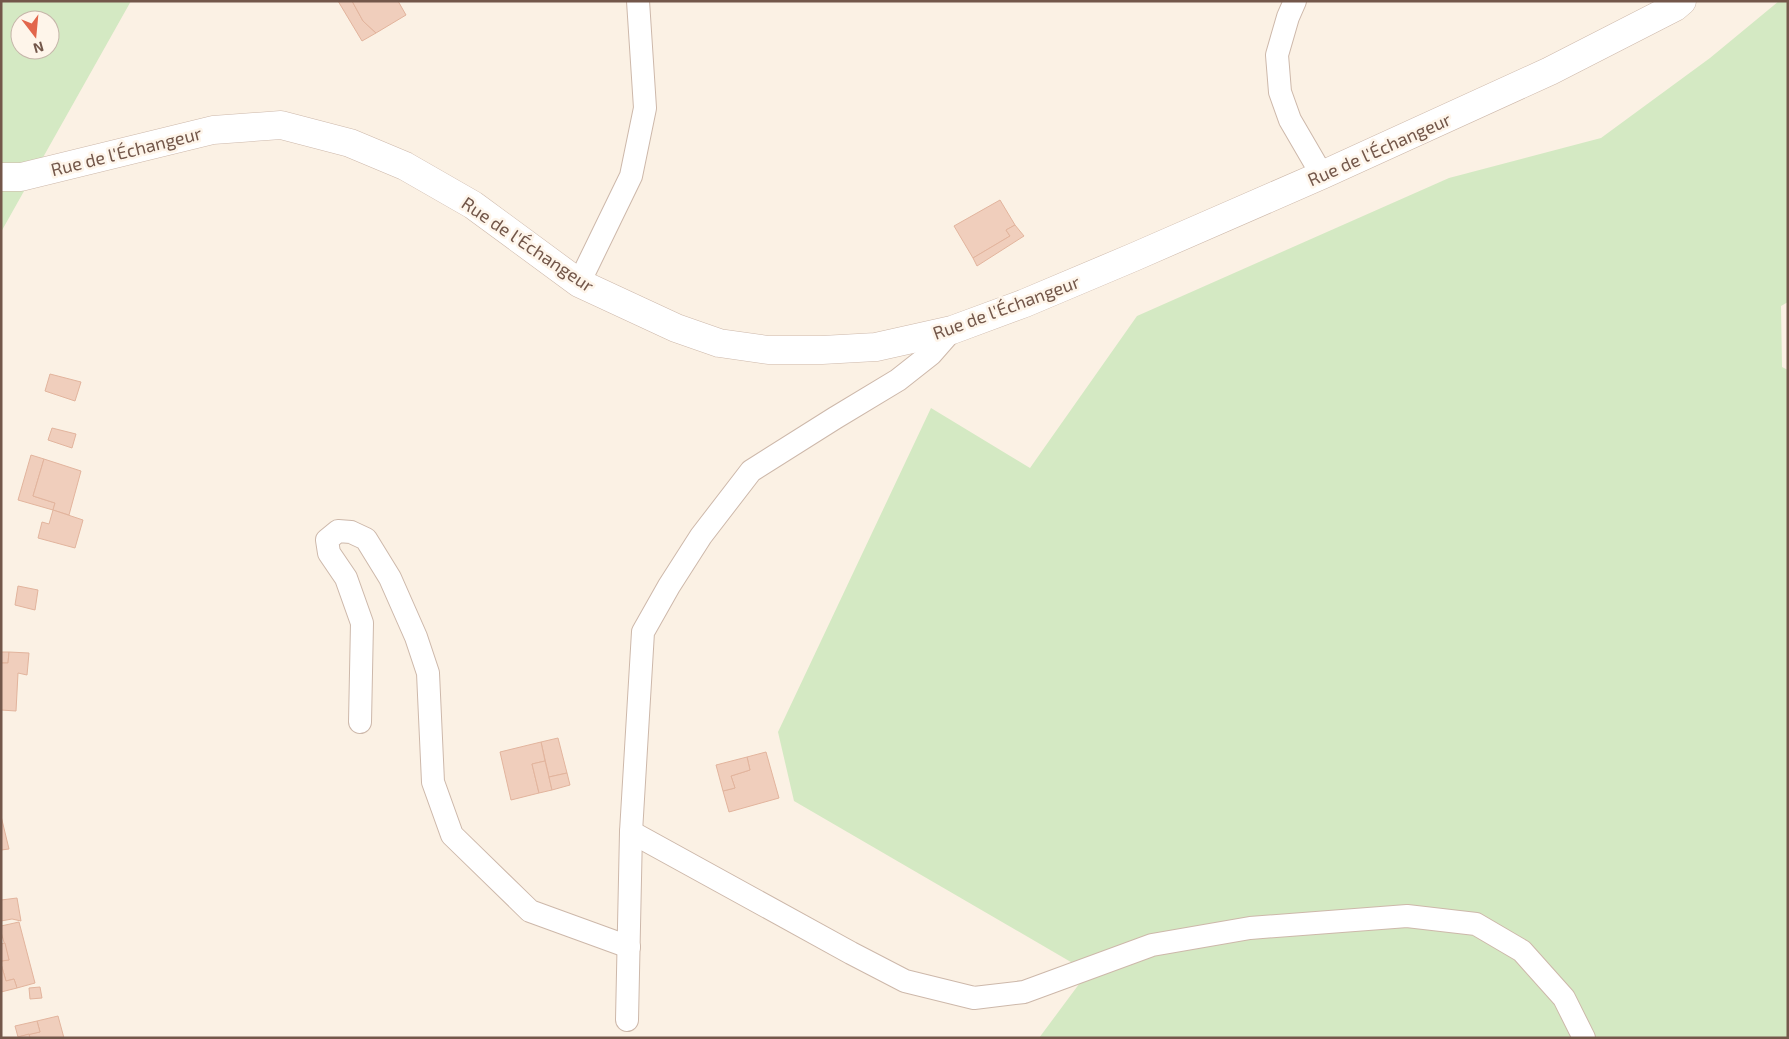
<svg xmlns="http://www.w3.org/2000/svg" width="1789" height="1039" viewBox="0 0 1789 1039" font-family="'Exo 2',sans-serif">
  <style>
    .green { fill: #d4e9c3; fill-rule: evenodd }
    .building { fill: #f0cebc; stroke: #e2b49d }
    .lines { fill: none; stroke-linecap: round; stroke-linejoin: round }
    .minor-casing { stroke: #cdb8aa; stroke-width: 24 }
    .tertiary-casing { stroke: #cdb8aa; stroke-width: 29 }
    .minor { stroke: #fff; stroke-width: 22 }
    .tertiary { stroke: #fff; stroke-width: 28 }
    .labels { text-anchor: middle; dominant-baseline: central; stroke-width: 5; stroke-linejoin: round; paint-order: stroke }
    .street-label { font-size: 18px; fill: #73574a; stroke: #fef5ea }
  </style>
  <rect width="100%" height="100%" fill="#fbf1e4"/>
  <g class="green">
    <path d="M1,1h130l-130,231zM20,20h30v30h-30z"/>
    <polygon points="1779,1 1788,1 1788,302 1781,306 1782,367 1788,370 1788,1038 1039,1038 1088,972 794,801 778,732 931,408 1030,468 1137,316 1449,178 1601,138 1710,58"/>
  </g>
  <g class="building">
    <polygon points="338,1 352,1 363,21 376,33 362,41"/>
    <polygon points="352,1 398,1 406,15 376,33 363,21"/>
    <polygon points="1000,200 1015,225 1006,230 1010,236 973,258 954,226"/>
    <polygon points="1015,225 1024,236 977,266 973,258 1010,236 1006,230"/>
    <polygon points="50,374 81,382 75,401 45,391"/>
    <polygon points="52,428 76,434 72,448 48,440"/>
    <polygon points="31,455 44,459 33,496 55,503 53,510 18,500"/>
    <polygon points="44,459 81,471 69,515 53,510 55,503 33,496"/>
    <polygon points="53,510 83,520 75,548 38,538 42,522 49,524"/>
    <polygon points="18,586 38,590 35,610 15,605"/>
    <polygon points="1,652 9,652 8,663 1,663"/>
    <polygon points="9,652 29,653 27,675 18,673 16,711 1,710 1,663 8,663"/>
    <polygon points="558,738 567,773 549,777 541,742"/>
    <polygon points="541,742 545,761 532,764 539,793 511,800 500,752"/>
    <polygon points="766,752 779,798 729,812 723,791 735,788 731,776 750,770 747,757"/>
    <polygon points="747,757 750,770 731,776 735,788 723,791 716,765"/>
    <polygon points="545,761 552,790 539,793 532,764"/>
    <polygon points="567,773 570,785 552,790 549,777"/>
    <polygon points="1,816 9,849 1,850"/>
    <polygon points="17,898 21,921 12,919 1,921 1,900"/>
    <polygon points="19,922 35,983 17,988 14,979 6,981 1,964 1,961 9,960 1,932 1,926"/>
    <polygon points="5,943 9,960 1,961 1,944"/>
    <polygon points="1,964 6,981 14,979 17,988 1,992"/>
    <polygon points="40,987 42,998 30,999 29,988"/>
    <polygon points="58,1016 64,1038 30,1038 29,1034 40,1032 37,1021"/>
    <polygon points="37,1021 40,1032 18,1037 15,1026"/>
    <polygon points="29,1034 30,1038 18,1038 18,1037"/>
  </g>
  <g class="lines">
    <defs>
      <g id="minor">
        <polyline points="1295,1 1288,17 1277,55 1280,92 1290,120 1322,175"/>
        <polyline points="579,283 631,176 645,108 638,1"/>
        <polyline points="360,722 362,623 346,578 329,553 327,540 338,531 351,532 366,539 390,578 416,637 428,673 433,782 452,835 530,911 629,947"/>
        <polyline points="631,832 851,953 905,981 974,998 1024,992 1152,945 1250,928 1407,916 1476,924 1522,951 1564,998 1584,1038"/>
        <polyline points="627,1020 631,832 643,632 669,586 701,536 751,471 835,418 898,380 931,354 952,330"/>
      </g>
      <polyline id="tertiary" points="1,177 21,177 213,130 281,125 350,143 405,166 473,205 579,283 676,328 719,343 768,350 822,350 876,347 952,330 1025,303 1134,257 1322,175 1550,71 1675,7 1682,1"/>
    </defs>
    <use href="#minor" class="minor-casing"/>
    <use href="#tertiary" class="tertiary-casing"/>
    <use href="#minor" class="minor"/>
    <use href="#tertiary" class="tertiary"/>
  </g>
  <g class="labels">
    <g class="street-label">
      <text transform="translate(1379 149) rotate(-24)">Rue de l'Échangeur</text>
      <text transform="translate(126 151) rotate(-14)">Rue de l'Échangeur</text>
      <text transform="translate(528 244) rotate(34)">Rue de l'Échangeur</text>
      <text transform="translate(1006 307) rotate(-20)">Rue de l'Échangeur</text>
    </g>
  </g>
  <rect width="1789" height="1039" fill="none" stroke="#73574a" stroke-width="5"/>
  <g transform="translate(35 35) rotate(164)"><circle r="24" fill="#fef5ea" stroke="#c6b6aa"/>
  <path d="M0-4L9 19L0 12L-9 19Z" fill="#e2664c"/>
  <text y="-8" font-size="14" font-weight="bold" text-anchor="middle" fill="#73574a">N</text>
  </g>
</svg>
